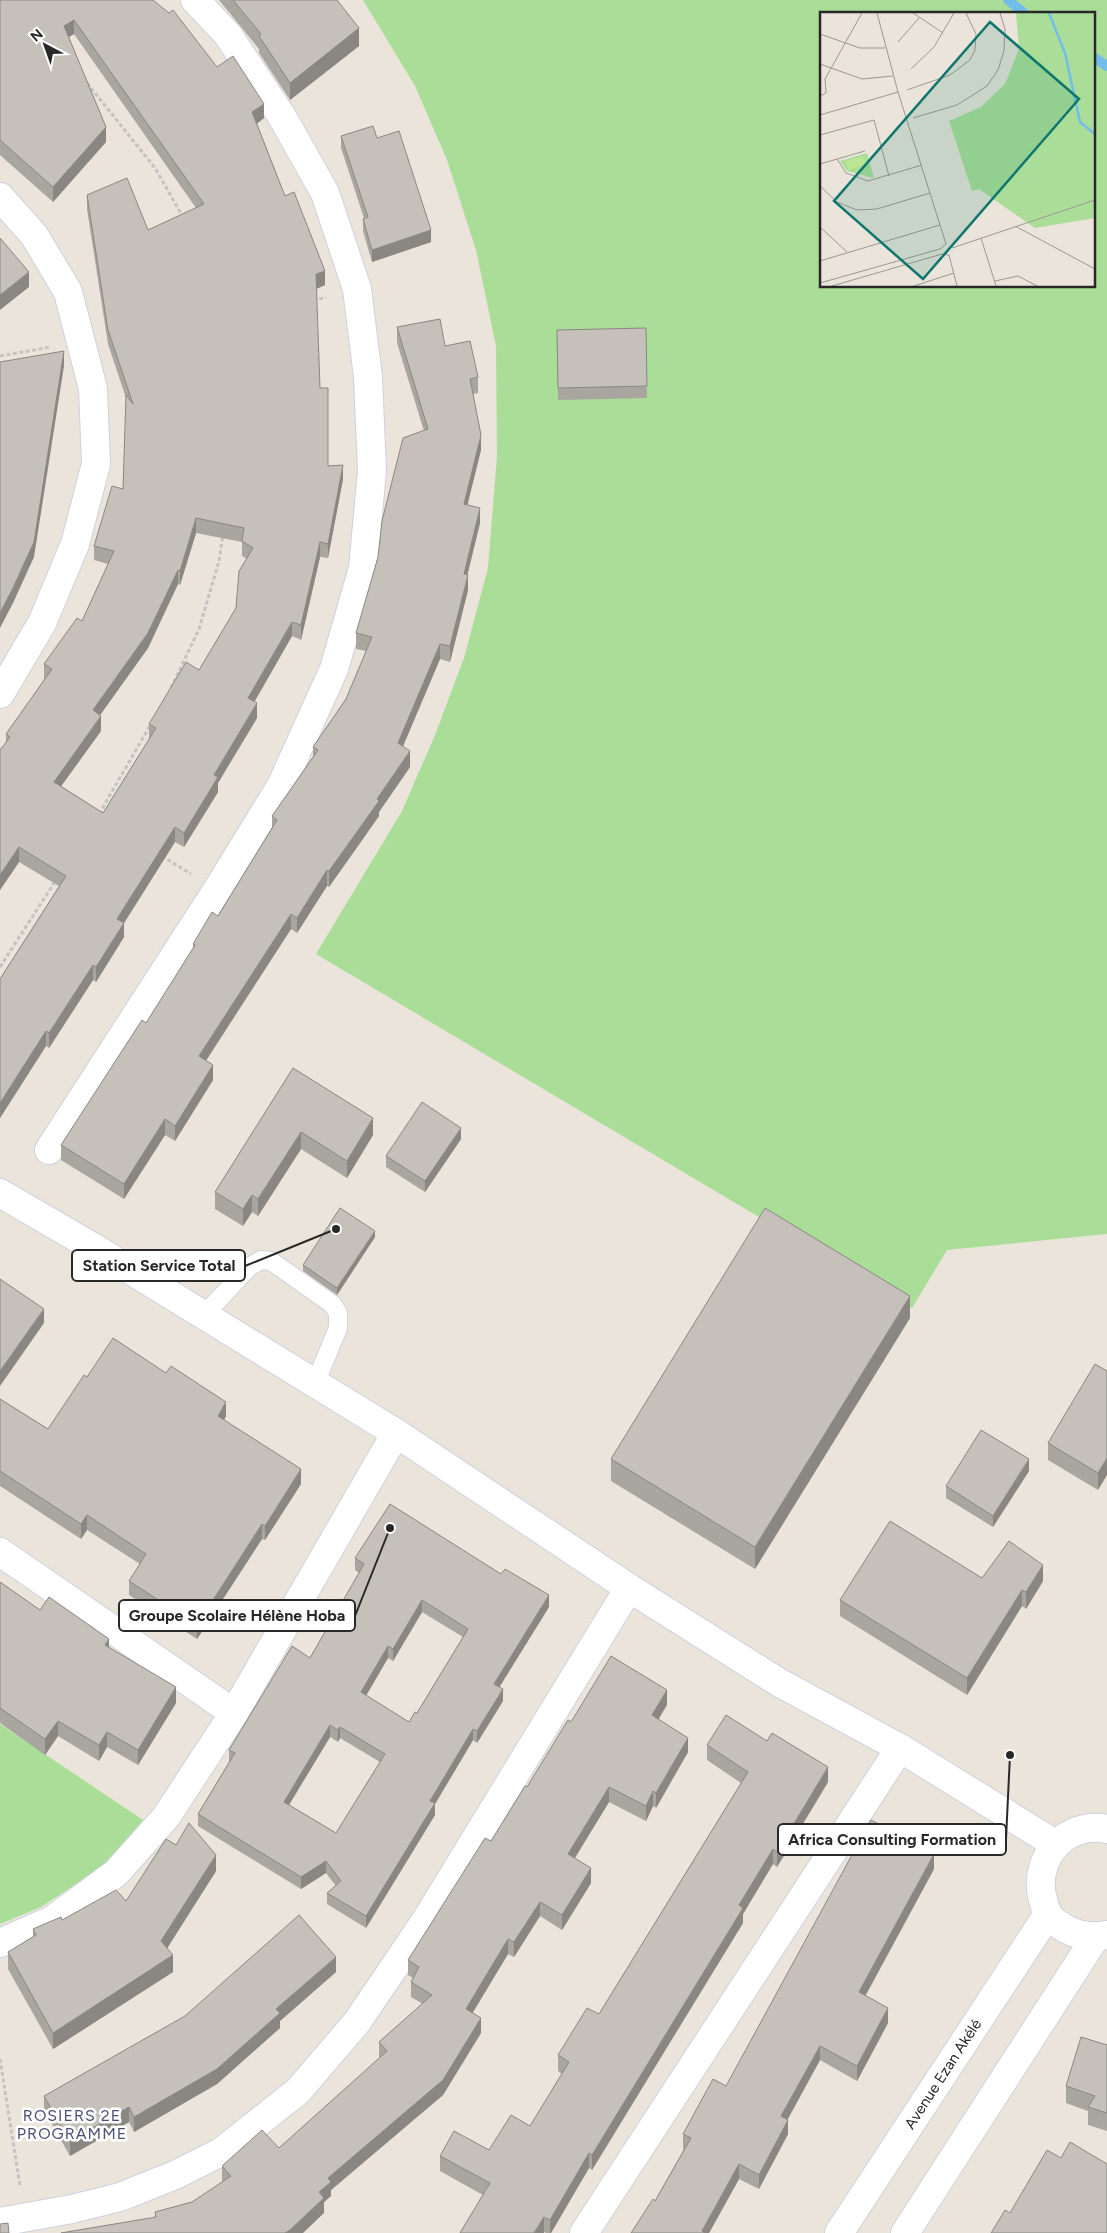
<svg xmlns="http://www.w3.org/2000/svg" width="1107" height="2233" viewBox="0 0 1107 2233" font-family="Figtree,sans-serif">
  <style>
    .green { fill: #aade98; fill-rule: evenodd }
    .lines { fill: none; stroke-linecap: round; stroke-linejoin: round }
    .stream { stroke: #71bee8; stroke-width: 10 }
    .service-casing { stroke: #cfd1e0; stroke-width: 20 }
    .minor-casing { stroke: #cfd1e0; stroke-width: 30 }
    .tertiary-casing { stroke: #cfd1e0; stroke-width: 30 }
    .path { stroke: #c3c3c3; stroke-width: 3; stroke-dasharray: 4 2.5; stroke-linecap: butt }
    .service { stroke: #fff; stroke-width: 18 }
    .minor { stroke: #fff; stroke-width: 28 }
    .tertiary { stroke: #fff; stroke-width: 28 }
    .wall { fill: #a9a6a0; fill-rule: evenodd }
    .shaded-wall { fill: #8a8782 }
    .building { fill: #c5c1ba; stroke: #8a8782; fill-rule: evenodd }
    .labels { text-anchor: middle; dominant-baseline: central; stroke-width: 5; stroke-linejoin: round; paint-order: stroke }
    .street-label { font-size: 15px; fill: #282828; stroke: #fff }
    .neighbourhood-label { font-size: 16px; letter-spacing: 1px; fill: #4b4f76; stroke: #fff }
    .inset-river { fill: none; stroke: #71bee8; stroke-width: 2.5 }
    .inset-road { fill: none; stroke: #9c9993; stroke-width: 1 }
    .view { fill: #0f766e; fill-opacity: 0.15; stroke: #0f766e; stroke-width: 2.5 }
    .inset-edge { fill: none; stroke: #282828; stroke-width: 2.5 }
    .leader { fill: none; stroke: #282828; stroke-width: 2 }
    .callout-dot { fill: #282828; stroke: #fff; stroke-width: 2 }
    .callout { fill: #fff; stroke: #282828; stroke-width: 2 }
    .callout-label { font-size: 16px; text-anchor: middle; font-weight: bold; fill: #282828 }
  </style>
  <rect width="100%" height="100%" fill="#eae4da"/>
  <g class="green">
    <path d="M363,0h744v1234l-160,16 -35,58 -596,-354 86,-143 33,-76 29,-77 24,-90 9,-112 -1,-110 -20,-96 -29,-90 -32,-74zM821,14h272v272h-272z"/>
    <polygon points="0,1724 143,1820 105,1865 41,1907 0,1924"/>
  </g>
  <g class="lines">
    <g class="stream">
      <polyline points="1008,0 1025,14"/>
      <polyline points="1093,57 1107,66"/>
    </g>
    <defs>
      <polyline id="service" points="204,1315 249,1267 261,1260 271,1261 332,1304 338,1313 338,1328 315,1384"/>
      <g id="minor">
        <polyline points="0,197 34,235 68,292 93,389 96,464 75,544 42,623 0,694"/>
        <polyline points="49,1150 217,890 281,786 334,669 363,568 372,471 368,377 357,289 325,193 281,115 228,35 195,0"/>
        <polyline points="0,1193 91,1246 396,1433 629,1588 780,1683 900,1748 1055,1844"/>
        <polyline points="0,1552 234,1713"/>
        <polyline points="0,1943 52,1920 116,1873 166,1817 234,1713 396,1433"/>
        <polyline points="0,2222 72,2209 120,2197 175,2175 221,2152 298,2091 357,2022 426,1920 629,1588"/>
        <polyline points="584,2233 900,1748"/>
      </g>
      <g id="tertiary">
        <path d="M1107,1829c-40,-8 -73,27 -65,67 2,6 3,14 6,19 4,6 12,10 18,14 13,7 27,9 41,6"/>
        <polyline points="839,2233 1048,1914"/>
        <polyline points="905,2233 1095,1938"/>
      </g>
    </defs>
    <use href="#service" class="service-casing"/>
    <use href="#minor" class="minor-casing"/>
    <use href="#tertiary" class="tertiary-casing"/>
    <g class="path">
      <polyline points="87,83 155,168 183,217"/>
      <polyline points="313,301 326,297"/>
      <polyline points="0,356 51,347"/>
      <polyline points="171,688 199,629 219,561 223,534"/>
      <polyline points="99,814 151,724"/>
      <polyline points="162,856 191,874"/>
      <polyline points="0,967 56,880"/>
      <polyline points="0,2059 20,2186"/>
    </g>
    <use href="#service" class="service"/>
    <use href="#minor" class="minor"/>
    <use href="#tertiary" class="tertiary"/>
  </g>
  <g class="wall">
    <path d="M0,0h153l111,118 -7,6 28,72 40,89 -9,4 4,99 8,78 15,13 -15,79 -8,-1 -19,83 -9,-4 -38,66 3,16 -39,65v9l-34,55 -9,-5 -51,81v14l-28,45 -3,-2 -44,68 -3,-2 -46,72v-139l59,-93 -40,-24 -19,28v-140l6,-8v-8l39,-55h-1v-15l38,-43 26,-57 -14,-4v-14l29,-57 3,-91 -18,-54 -21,-135v-14l61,35 48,-22 -122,-174 -5,3 37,105 -53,60 -53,-47zM196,533l46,9v14l5,3 -11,49 -37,62 -50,54v15l-46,74 -42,-27 40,-55 -1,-16 48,-67 30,-64 2,1z"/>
    <polygon points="219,0 337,0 359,46 290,100 259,53 259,49"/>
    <polygon points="341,136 377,138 431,242 372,262 363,231 363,219 364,218 341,148"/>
    <polygon points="397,327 445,346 478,377 478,393 473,394 481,450 467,504 480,523 467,575 468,590 450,662 440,659 403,746 410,767 379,812 379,816 329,887 327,886 297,933 291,929 206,1061 213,1080 175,1141 165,1135 124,1199 61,1160 61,1145 146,1023 193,949 193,944 218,916 272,828 272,816 313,757 313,747 346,699 366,651 356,649 356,633 424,431 397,343"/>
    <polygon points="646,328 647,398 558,400 557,330"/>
    <polygon points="293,1068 373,1135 347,1178 301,1149 258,1216 252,1212 243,1226 215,1209 215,1192"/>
    <polygon points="461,1139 425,1192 386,1167 386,1156"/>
    <polygon points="375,1237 337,1295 303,1271 303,1265"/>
    <polygon points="910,1318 755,1569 611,1481 611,1459"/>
    <polygon points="1107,1371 1098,1490 1048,1460 1048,1443"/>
    <polygon points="87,1377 226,1416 224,1420 301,1484 265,1540 262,1539 197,1639 129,1595 129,1581 140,1564 87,1530 81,1539 0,1486 0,1399 48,1429"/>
    <polygon points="1029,1471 993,1527 946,1498 946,1486"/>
    <path d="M355,1558l194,49 -50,80 4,14 -26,42 -4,-3 -38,64v11l-69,113 -39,-24v-11l9,-7 -10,-13 -25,16 -103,-63v-12l31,-52v-12l81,-92 49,-85 -4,-3zM422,1612l41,25 -46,76 -8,9 -43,-26 22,-38 5,3zM330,1737l8,5 2,-4 40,24 -44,71 -47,-28z"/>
    <polygon points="982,1578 1043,1581 1026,1609 1022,1606 967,1695 840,1616 840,1600"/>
    <polygon points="0,1582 40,1610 109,1647 176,1703 138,1765 107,1747 99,1761 58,1736 45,1755 0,1723"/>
    <polygon points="667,1705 658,1719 688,1752 656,1808 653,1806 646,1821 609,1802 575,1858 591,1883 562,1930 540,1916 514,1957 508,1954 472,2013 481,2033 443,2095 331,2190 331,2196 324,2202 324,2213 155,2217 155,2212 192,2202 223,2182 222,2181 222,2166 279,2148 380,2058 379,2057 379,2042 423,2004 411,1997 411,1982 413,1978 408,1975 408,1960 491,1841 571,1722"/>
    <polygon points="707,1745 828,1782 777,1867 773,1864 743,1914 743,1923 592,2170 589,2168 551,2233 546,2233 544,2232 544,2233 460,2233 483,2195 440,2171 440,2156 489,2150 530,2126 562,2074 558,2071 558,2055 599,2014 741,1783 707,1760"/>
    <polygon points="934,1869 866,1995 888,2023 857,2081 820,2060 788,2119 788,2134 759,2189 739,2179 709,2233 631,2233 655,2201 684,2149 683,2149 683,2134 726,2086"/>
    <polygon points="216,1871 167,1948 173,1972 53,2049 8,1969 8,1952 33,1937 33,1929 126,1901"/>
    <polygon points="336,1972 280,2021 280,2028 217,2084 134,2132 129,2122 70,2156 44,2110 44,2096"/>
    <polygon points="1107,2045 1107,2131 1088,2125 1088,2111 1066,2103 1066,2086"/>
  </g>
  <g class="shaded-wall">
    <polygon points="74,20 74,34 64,40 64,26"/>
    <polygon points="359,28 359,46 290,100 290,83"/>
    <polygon points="264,104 264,118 252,127 252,112"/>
    <polygon points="106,127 106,142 53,202 53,187"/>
    <polygon points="431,230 431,242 372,262 372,250"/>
    <polygon points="325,271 325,285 316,289 316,274"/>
    <polygon points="29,272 29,287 0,310 0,295"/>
    <polygon points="64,351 64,366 34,557 13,603 0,628 0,613"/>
    <polygon points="481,435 481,450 464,519 464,504"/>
    <polygon points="343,465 343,479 328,558 328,544"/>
    <polygon points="480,508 480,523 464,589 464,574"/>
    <polygon points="196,518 196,533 180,585 180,571"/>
    <polygon points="320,542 320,557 301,640 301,625"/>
    <polygon points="178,570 178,584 148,648 93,725 93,710"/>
    <polygon points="468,575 468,590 450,662 450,646"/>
    <polygon points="292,622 292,636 248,713 248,698"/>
    <polygon points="440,644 440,659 398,758 398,743"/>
    <polygon points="257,703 257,718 218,783 218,792 184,847 184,833 214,775"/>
    <polygon points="101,716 101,731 54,796 54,782"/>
    <polygon points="410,751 410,767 379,812 379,816 329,887 329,871 377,799"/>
    <polygon points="175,827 175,842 124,923 124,937 96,982 96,967 117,919"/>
    <polygon points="19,847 19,862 0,890 0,875"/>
    <polygon points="327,870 327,886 297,933 297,918"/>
    <polygon points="291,914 291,929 199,1071 199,1056"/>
    <polygon points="93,965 93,980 49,1048 49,1033"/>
    <polygon points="46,1031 46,1046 0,1118 0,1103"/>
    <polygon points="213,1065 213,1080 175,1141 175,1126"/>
    <polygon points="373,1118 373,1135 347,1178 347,1161"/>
    <polygon points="165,1119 165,1135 124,1199 124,1184"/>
    <polygon points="461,1128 461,1139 425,1192 425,1181"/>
    <polygon points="301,1132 301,1149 258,1216 258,1199"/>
    <polygon points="252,1195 252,1212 243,1226 243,1209"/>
    <polygon points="375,1231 375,1237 337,1295 337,1288"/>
    <polygon points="910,1296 910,1318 755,1569 755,1547"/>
    <polygon points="44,1309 44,1323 0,1386 0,1371"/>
    <polygon points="226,1402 226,1416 218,1430 218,1416"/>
    <polygon points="1107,1458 1107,1475 1098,1490 1098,1473"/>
    <polygon points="1029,1459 1029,1471 993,1527 993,1516"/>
    <polygon points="301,1469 301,1484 265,1540 265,1526"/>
    <polygon points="87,1515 87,1530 81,1539 81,1524"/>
    <polygon points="262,1524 262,1539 197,1639 197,1625"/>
    <polygon points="1043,1565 1043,1581 1026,1609 1026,1592"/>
    <polygon points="1022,1590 1022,1606 967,1695 967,1678"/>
    <polygon points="549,1595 549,1607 494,1696 494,1684"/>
    <polygon points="422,1600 422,1612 393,1661 393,1649"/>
    <polygon points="109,1639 109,1654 105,1645"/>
    <polygon points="388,1646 388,1658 361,1704 361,1692"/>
    <polygon points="176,1687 176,1703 138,1765 138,1750"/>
    <polygon points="503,1689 503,1701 477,1743 477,1731"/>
    <polygon points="667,1690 667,1705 652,1730 652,1715"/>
    <polygon points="58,1721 58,1736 45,1755 45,1739"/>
    <polygon points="330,1725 330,1737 284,1813 284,1802"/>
    <polygon points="340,1727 340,1738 338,1742 338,1730"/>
    <polygon points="473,1729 473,1740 435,1804 435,1815 366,1928 366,1916 430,1801"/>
    <polygon points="107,1732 107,1747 99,1761 99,1745"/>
    <polygon points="688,1738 688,1752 656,1808 656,1793"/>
    <polygon points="828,1767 828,1782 777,1867 777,1852"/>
    <polygon points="609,1787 609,1802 568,1869 568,1854"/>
    <polygon points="653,1791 653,1806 646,1821 646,1806"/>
    <polygon points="773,1849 773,1864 743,1914 743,1923 592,2170 592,2155 739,1905"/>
    <polygon points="934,1854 934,1869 859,2007 859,1992"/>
    <polygon points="216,1855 216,1871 161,1958 161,1941"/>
    <polygon points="326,1861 326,1873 301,1889 301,1877"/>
    <polygon points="591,1868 591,1883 562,1930 562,1915"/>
    <polygon points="540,1902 540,1916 514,1957 514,1942"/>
    <polygon points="508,1939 508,1954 466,2024 466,2009"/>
    <polygon points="173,1955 173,1972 53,2049 53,2033"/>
    <polygon points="336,1957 336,1972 280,2021 280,2028 217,2084 134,2132 134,2117 276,2009"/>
    <polygon points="888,2008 888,2023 857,2081 857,2066"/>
    <polygon points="481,2018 481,2033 443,2095 331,2190 331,2196 324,2202 324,2213 303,2233 285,2233 319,2192 328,2178"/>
    <polygon points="820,2046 820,2060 781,2131 781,2116"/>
    <polygon points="129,2107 129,2122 70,2156 70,2141"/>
    <polygon points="788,2120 788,2134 759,2189 759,2175"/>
    <polygon points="589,2153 589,2168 551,2233 550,2233 550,2220"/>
    <polygon points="739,2164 739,2179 709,2233 702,2233 702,2231"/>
    <polygon points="544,2217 544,2233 534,2233"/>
  </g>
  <g class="building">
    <path d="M0,0h153l16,13 4,-3 44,57 16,-11 31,48 -12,8 33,84 9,-4 31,79 -9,3 4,114h8v78l15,-1 -15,79 -8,-2 -19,83 -9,-3 -44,76 9,5 -43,72 4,2 -34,56 -9,-6 -58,92 7,4 -28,44 -3,-2 -44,68 -3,-2 -46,72v-124l66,-103 -47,-29 -19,28v-125l10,-13 -4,-3 46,-65 -8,-5 33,-46 5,3 32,-70 -20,-5 18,-60 11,3 3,-94 7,9 -25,-74 -21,-135 40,-17 21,52 56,-26 -130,-184 -10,6 42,101 -53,60 -53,-47zM196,518l48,10 -2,13 11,7 -14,23 -3,37 -37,62 -13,-8 -37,62 7,4 -53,85 -49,-31 47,-66 -8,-6 55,-77 30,-63 2,1z"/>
    <polygon points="233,0 337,0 359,28 290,83 259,36 261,34"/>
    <polygon points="373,126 377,138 399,131 431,230 372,250 363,219 368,217 341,136"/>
    <polygon points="0,238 29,272 0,295"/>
    <polygon points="440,319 445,346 470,341 478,377 470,379 481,435 464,504 480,508 464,574 468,575 450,646 440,644 398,743 410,751 377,799 379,801 329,871 327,870 297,918 291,914 199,1056 213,1065 175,1126 165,1119 124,1184 61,1145 142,1020 146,1023 195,945 193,944 212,912 218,916 277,820 272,816 318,750 313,747 346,699 372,637 356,633 378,557 382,521 403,438 428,429 397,327"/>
    <polygon points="646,328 647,386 558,388 557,330"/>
    <polygon points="64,351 34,542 13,588 0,613 0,362"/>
    <polygon points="293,1068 373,1118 347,1161 301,1132 258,1199 252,1195 243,1209 215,1192"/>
    <polygon points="422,1102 461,1128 425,1181 386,1156"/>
    <polygon points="340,1208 375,1231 337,1288 303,1265"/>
    <polygon points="765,1208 910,1296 755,1547 611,1459"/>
    <polygon points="0,1279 44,1309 0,1371"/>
    <polygon points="113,1338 166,1373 171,1366 226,1402 218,1416 301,1469 265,1526 262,1524 197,1625 129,1581 146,1554 87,1515 81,1524 0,1471 0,1399 48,1429 84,1375 87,1377"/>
    <polygon points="1095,1364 1107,1371 1107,1458 1098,1473 1048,1443"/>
    <polygon points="981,1430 1029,1459 993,1516 946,1486"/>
    <path d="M390,1504l111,70 4,-5 44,26 -55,89 9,5 -26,42 -4,-2 -43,72 5,2 -69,113 -39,-23 14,-12 -15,-20 -25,16 -103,-63 37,-61 -6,-3 63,-104 18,12 54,-94 -9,-6zM422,1600l46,29 -51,84 -2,-1 -6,10 -48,-30 27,-46 5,3zM330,1725l8,5 2,-3 45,27 -49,79 -52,-31z"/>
    <polygon points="890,1521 982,1578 1009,1541 1043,1565 1026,1592 1022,1590 967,1678 840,1600"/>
    <polygon points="0,1582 40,1610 49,1597 109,1639 105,1645 176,1687 138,1750 107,1732 99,1745 58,1721 45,1739 0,1708"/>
    <polygon points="611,1656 667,1690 652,1715 688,1738 656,1793 653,1791 646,1806 609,1787 568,1854 591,1868 562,1915 540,1902 514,1942 508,1939 466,2009 481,2018 443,2080 328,2178 331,2182 319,2192 324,2198 290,2230 285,2233 61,2233 156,2217 155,2212 192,2202 231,2176 222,2166 262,2130 279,2148 387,2051 379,2042 432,1995 411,1982 419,1967 408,1960 485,1838 491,1841 525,1786 527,1787 568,1720 571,1722"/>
    <polygon points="726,1715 767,1741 772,1733 828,1767 777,1852 773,1849 739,1905 743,1908 592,2155 589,2153 550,2220 544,2217 534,2233 460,2233 490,2183 440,2156 454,2131 489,2150 511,2115 530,2126 569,2062 558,2055 587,2008 599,2014 748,1772 707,1745"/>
    <polygon points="871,1820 934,1854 859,1992 888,2008 857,2066 820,2046 781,2116 788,2120 759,2175 739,2164 702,2231 705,2233 631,2233 653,2199 655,2201 691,2138 683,2134 713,2079 726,2086"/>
    <polygon points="189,1823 216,1855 161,1941 173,1955 53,2033 8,1952 36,1935 33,1929 61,1917 62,1920 116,1890 126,1901 166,1839 176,1845"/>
    <polygon points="299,1915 336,1957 276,2009 280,2013 217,2069 134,2117 129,2107 70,2141 44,2096 185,2016"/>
    <polygon points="1081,2037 1107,2045 1107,2113 1088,2107 1095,2096 1066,2086"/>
    <polygon points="1070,2142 1107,2164 1107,2233 991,2233 1005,2210 1010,2213 1047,2150 1061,2158"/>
    <polygon points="8,2223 9,2233 0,2233 0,2224"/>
  </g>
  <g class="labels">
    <g class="street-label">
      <text transform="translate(943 2074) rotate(-57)">Avenue Ezan Akélé</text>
    </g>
    <g class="neighbourhood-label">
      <text x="72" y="2115">ROSIERS 2E<tspan x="72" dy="18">PROGRAMME</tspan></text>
    </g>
  </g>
  <g transform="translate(820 12)">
    <rect width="275" height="275" fill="#eae4da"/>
    <path d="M196,1h79v205l-60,10 -56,-39 -7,2 -23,-70 32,-14 24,-23 14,-35zM47,141l7,25 -27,-7 -7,-10z" fill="#aade98"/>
    <path d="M43,144l3,9 -18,5 -2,-9z" fill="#bce594"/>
    <path class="inset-river" d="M229,1l16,40 15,69 15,12"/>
    <path class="inset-road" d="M57,1l21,79 48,152M93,1l30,20M0,22l40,14h25M78,30l21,-24M0,52l42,15 31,-3M91,57l23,-22 20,-34M87,78l43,-15 20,-15 5,-10 1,-16 -10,-21M0,84l6,-3 -1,-14 37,-66M0,103l78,-23M93,106l44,-13 30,-19 11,-16 6,-19 1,-22 -5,-16M0,123l54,-15 15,56M17,147l9,14 22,8 54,-16M0,152l45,-13M0,174l17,16 20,8 20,-1 53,-16M195,214l80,43M0,215l27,25M161,226l15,48M132,236l143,-48M129,243l8,31M0,249l120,-36M175,269l23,-5 19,10M0,271l120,-34 6,-5M12,274l110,-32 7,1M94,274l40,-13"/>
    <path class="view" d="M170,10l89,77 -156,180 -89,-78z"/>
    <rect width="275" height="275" class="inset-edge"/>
  </g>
  <path class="leader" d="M336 1229L245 1266M390 1528L355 1616M1010 1755L1006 1839"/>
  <g class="callout-dot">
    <circle cx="336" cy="1229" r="5"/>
    <circle cx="390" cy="1528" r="5"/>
    <circle cx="1010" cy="1755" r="5"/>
  </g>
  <g class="callout">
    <rect x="72" y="1250" width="173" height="31" rx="5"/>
    <rect x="119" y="1600" width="236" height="31" rx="5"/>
    <rect x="778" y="1824" width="228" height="31" rx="5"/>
  </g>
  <g class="callout-label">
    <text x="159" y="1271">Station Service Total</text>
    <text x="237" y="1621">Groupe Scolaire Hélène Hoba</text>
    <text x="892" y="1845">Africa Consulting Formation</text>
  </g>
  <g transform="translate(45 45) rotate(319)" stroke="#ffffff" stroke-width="4" paint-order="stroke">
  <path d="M0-4L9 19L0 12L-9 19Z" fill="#282828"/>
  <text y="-8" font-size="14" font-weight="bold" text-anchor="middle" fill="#282828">N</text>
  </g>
</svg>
